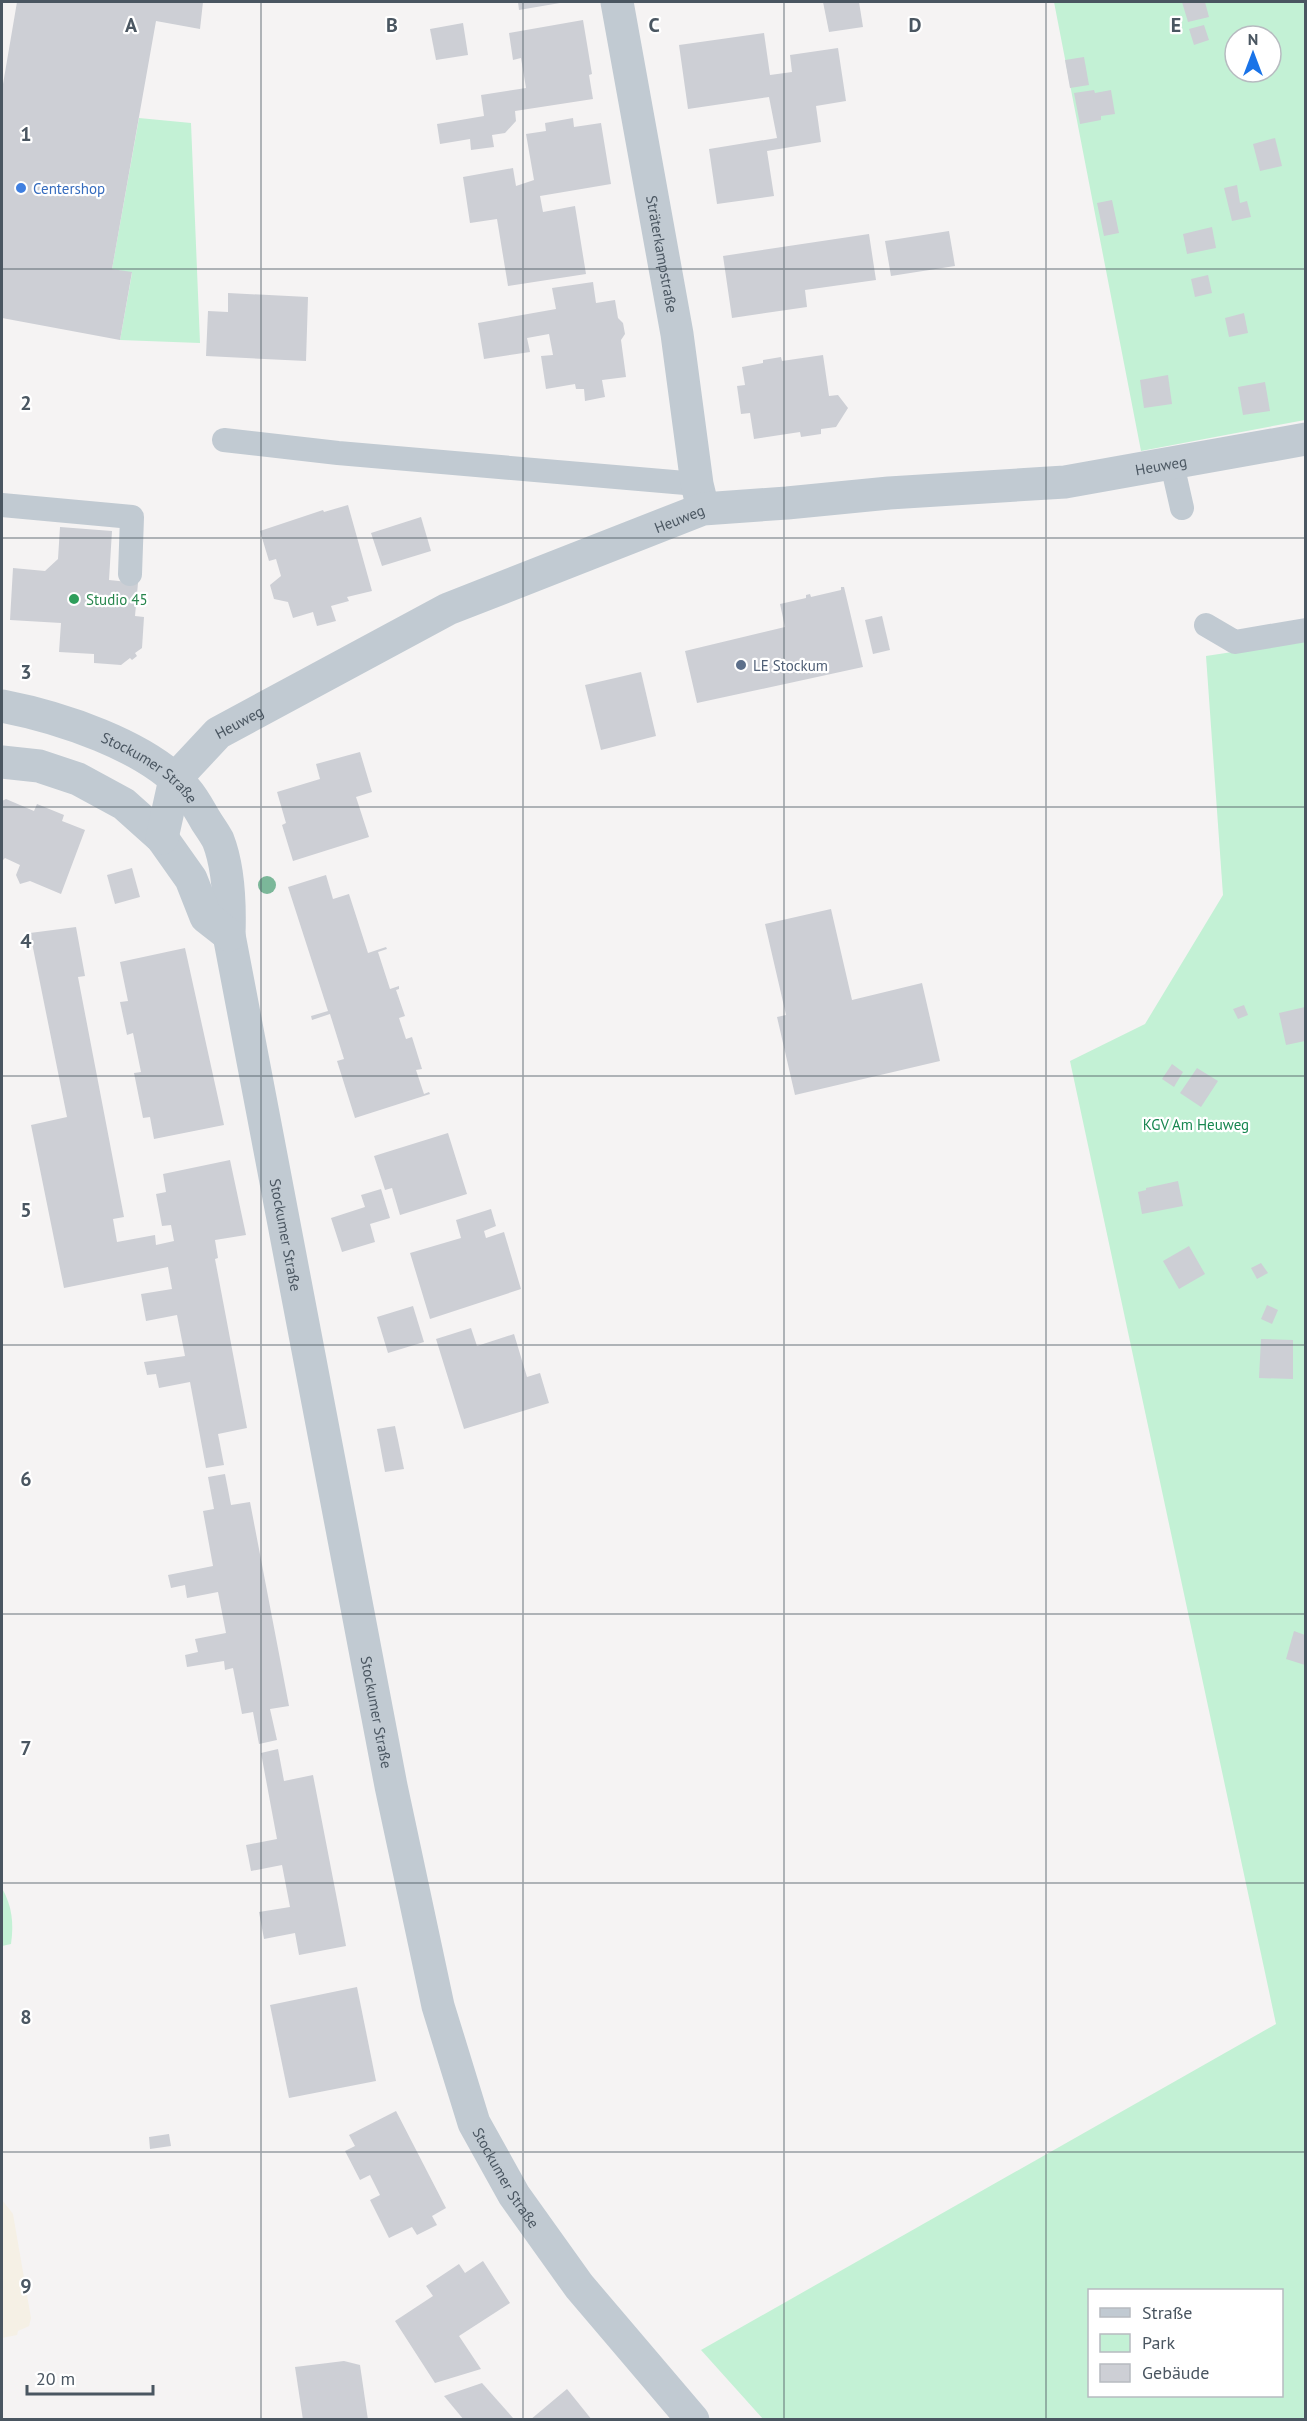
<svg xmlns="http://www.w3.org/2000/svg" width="1307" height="2421" viewBox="0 0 1307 2421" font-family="'PT Sans',sans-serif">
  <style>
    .green { fill: #c3f1d5; fill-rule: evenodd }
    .sand { fill: #f5f0e5 }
    .building { fill: #cdcfd5 }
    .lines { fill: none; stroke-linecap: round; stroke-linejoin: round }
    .service { stroke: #c1cad2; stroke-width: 24 }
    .minor { stroke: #c1cad2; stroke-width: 33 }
    .tree { fill: #7bb799 }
    .grid { fill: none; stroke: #4a5661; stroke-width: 1.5; stroke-opacity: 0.55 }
    .shop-dot { fill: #3f7fe0; stroke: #fff; stroke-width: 2 }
    .leisure-dot { fill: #2e9e5b; stroke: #fff; stroke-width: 2 }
    .service-dot { fill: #5c6f8a; stroke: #fff; stroke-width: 2 }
    .labels { text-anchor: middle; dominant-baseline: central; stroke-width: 4.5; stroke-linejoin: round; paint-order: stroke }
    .shop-label { font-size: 15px; fill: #366cbe; stroke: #fff; text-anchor: start }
    .street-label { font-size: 15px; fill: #4a5661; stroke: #fff }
    .leisure-label { font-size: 15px; fill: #27864d; stroke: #fff; text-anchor: start }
    .service-label { font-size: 15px; fill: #4e5e75; stroke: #fff; text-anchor: start }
    .park-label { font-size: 15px; fill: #17864f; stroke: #fff }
    .grid-label { font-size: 20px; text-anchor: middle; font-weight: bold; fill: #4a5661; stroke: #fff; stroke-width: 4.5; stroke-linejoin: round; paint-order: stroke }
  </style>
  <rect width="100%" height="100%" fill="#f5f3f3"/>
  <g class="green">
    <path d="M1054,2h251v418l-164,31zM1235,36h36v36h-36z"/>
    <polygon points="139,118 191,123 200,343 120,340 132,273 112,269"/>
    <path d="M1305,641v1778h-542l-62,-69 575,-326 -206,-963 75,-37 78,-129 -17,-239zM1090,2290h192v106h-192z"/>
    <path d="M2,1888c10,18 12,35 9,56l-9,2z"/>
  </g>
  <polygon class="sand" points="2,2200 13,2214 31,2318 29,2326 18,2331 17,2335 2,2338"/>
  <g class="building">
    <polygon points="17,2 203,2 200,29 156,21 112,269 132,272 120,340 2,318 2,90"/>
    <polygon points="518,2 560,2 560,3 519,10"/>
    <polygon points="823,2 859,2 863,27 829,32"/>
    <polygon points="1182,2 1205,2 1209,17 1188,22"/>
    <polygon points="583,20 592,74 589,75 593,99 515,111 516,121 505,133 492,135 494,147 471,150 470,139 440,144 437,124 484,116 481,95 526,88 521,58 513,60 509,33"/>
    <polygon points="463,23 468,55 436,60 430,29"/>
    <polygon points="1204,25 1209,40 1194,45 1189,29"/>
    <polygon points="764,33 770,75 792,72 790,55 838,48 846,101 816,106 821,142 767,151 774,196 717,204 709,149 777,138 769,97 688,109 679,45"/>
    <polygon points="1084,57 1089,85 1070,88 1065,60"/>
    <polygon points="1094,90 1095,93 1111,90 1115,114 1101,116 1101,120 1080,124 1074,93"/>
    <polygon points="573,118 574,127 601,123 611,184 540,196 543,212 575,206 586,274 508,286 497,219 470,223 463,177 513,168 516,186 534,180 526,134 546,131 545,123"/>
    <polygon points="1275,138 1282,166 1260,171 1253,144"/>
    <polygon points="1237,185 1240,203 1247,201 1251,217 1232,221 1224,188"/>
    <polygon points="1112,200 1119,233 1104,236 1097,203"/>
    <polygon points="1212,227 1216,248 1187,254 1183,234"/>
    <polygon points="949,231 955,266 891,276 885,241"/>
    <polygon points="869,234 876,280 805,290 807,307 732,318 723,256"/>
    <polygon points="1208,275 1212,293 1195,297 1191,279"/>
    <polygon points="593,282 596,303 615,300 618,318 623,323 625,334 621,340 626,377 602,380 605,397 585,401 584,389 576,389 575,384 546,389 541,356 553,355 549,334 527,338 530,352 484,359 478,323 556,309 552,288"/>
    <polygon points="228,293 308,297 306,361 206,356 208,311 228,312"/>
    <polygon points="1244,313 1248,333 1229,337 1225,318"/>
    <polygon points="823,355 829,396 838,395 848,408 836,427 821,429 821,434 801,437 800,432 754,439 750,413 741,414 737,386 745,385 742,367 763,363 763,360 781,357 782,361"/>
    <polygon points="1168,375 1172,404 1144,408 1140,380"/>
    <polygon points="1265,382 1270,411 1243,415 1238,387"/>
    <polygon points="348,505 372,591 347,597 349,601 331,606 336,621 317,626 313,612 293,618 288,602 274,599 270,585 281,576 276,559 269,561 260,531 323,510 324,512"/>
    <polygon points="421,517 431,551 382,566 371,533"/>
    <polygon points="60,527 112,531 109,580 138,583 135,616 144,617 142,648 135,653 137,656 132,660 130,658 121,665 94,663 94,654 59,652 61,623 10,620 13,568 45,571 58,559"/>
    <polygon points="841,587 844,587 863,667 697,703 685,651 785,627 780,604 806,598 806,595 810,594 811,597 841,590"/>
    <polygon points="882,616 890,650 873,654 865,620"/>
    <polygon points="641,672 656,736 601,750 585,685"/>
    <polygon points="360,752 372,792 356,797 369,837 293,861 282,825 286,823 277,792 320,779 316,764"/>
    <polygon points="6,799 34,811 37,804 64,815 62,821 85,830 61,894 30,881 20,884 16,875 20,865 5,858 2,861 2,801"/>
    <polygon points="132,868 140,897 115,904 107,875"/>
    <polygon points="326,875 333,899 349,894 368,953 386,947 387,949 378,952 390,989 399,986 399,989 396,990 405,1016 399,1018 406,1039 412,1037 422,1069 416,1070 424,1094 429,1092 430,1094 355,1118 337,1061 344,1059 330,1014 312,1020 311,1016 328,1011 288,887"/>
    <polygon points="831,909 852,1000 922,983 940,1061 795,1095 777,1017 786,1015 765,924"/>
    <polygon points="76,927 85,976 78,977 124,1217 113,1219 117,1242 155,1235 156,1245 174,1241 171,1225 162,1226 156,1194 166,1192 163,1174 230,1160 246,1235 215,1240 218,1258 215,1259 247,1428 218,1434 224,1465 206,1468 190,1382 159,1388 156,1374 147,1375 144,1362 185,1356 177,1315 146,1321 141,1294 172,1289 168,1267 64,1288 31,1125 67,1117 30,933"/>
    <polygon points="185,948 224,1125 154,1139 150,1117 143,1118 134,1073 141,1072 133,1033 127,1035 120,1002 128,1001 120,962"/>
    <polygon points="1244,1005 1248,1015 1238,1019 1233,1009"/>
    <polygon points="1305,1007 1305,1041 1286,1045 1279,1013"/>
    <polygon points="1172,1064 1183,1072 1174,1087 1162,1079"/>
    <polygon points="1197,1068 1218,1081 1201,1107 1180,1093"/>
    <polygon points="448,1133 467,1194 400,1215 392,1188 385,1190 374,1156"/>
    <polygon points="1178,1181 1183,1206 1142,1214 1138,1192 1146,1190 1146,1188"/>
    <polygon points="381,1189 390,1218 370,1224 375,1242 342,1252 331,1218 365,1207 361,1195"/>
    <polygon points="491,1209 496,1226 484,1231 486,1238 504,1232 521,1289 430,1319 410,1253 461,1238 456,1220"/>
    <polygon points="1189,1246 1205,1274 1179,1289 1163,1261"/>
    <polygon points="1261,1263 1268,1273 1257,1279 1251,1268"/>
    <polygon points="1267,1305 1278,1310 1272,1324 1261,1319"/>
    <polygon points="413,1306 424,1342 388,1353 377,1317"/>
    <polygon points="471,1328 477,1346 514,1334 527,1377 540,1373 549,1403 464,1429 436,1339"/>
    <polygon points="1261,1339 1293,1340 1293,1379 1259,1378"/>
    <polygon points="395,1426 404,1469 385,1472 377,1429"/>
    <polygon points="225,1474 231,1505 250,1502 289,1706 270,1709 277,1740 259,1744 253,1712 242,1714 233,1668 225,1670 224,1661 187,1667 185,1655 198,1652 195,1639 226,1633 218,1592 187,1598 185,1585 171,1588 168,1575 213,1566 203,1511 214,1509 208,1477"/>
    <polygon points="1294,1631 1305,1635 1305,1665 1286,1659"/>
    <polygon points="278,1749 284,1781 313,1775 346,1946 299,1955 295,1933 264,1939 259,1912 290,1907 282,1865 251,1871 246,1845 277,1839 261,1753"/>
    <polygon points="357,1987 376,2081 289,2098 270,2005"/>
    <polygon points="396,2111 446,2208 432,2216 437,2225 417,2235 412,2227 389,2238 370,2200 380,2195 370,2175 360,2180 345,2151 355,2146 349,2135"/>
    <polygon points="169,2134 171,2146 150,2149 149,2137"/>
    <polygon points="483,2261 510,2303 459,2336 481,2369 435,2383 395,2321 433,2296 426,2286 459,2264 465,2273"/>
    <polygon points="344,2361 360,2365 368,2420 303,2420 295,2367"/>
    <polygon points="482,2383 513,2418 512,2420 464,2420 444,2396"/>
    <polygon points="567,2389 592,2420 530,2420 555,2399"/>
  </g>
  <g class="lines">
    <g class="service">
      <polyline points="224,440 338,453 697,484"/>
      <polyline points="1172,464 1182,508"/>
      <polyline points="2,505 132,517 130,574"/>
      <polyline points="1206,625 1235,642 1306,630"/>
    </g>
    <g class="minor">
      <path id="s1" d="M617,2l60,332 20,150 6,25"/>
      <path id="s2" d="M2,706c57,11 144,39 184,84 8,9 14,21 20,31 4,6 9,13 12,19 11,28 12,66 11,95l162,851 47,220 36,117 40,72 65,91 114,134"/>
      <polyline points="2,762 39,766 78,779 124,804 162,838 191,879 206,917 229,935"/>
      <path id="s3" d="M162,838l13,-59 43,-46 230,-124 255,-100 84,-6 102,-10 176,-11 241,-43"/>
    </g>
  </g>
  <circle class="tree" cx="267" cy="885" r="9"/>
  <path class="grid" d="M261,2v2418M523,2v2418M784,2v2418M1046,2v2418M2,269h1304M2,538h1304M2,807h1304M2,1076h1304M2,1345h1304M2,1614h1304M2,1883h1304M2,2152h1304"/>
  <circle class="shop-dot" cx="21" cy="188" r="6"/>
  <circle class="leisure-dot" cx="74" cy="599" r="6"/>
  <circle class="service-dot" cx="741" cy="665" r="6"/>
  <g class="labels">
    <g class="shop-label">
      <text x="33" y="188">Centershop</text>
    </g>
    <g class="street-label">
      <text stroke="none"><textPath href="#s1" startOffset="256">Sträterkampstraße</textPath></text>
      <text stroke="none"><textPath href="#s3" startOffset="1119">Heuweg</textPath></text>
      <text stroke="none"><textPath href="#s3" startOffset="633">Heuweg</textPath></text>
      <text stroke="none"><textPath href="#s3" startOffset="147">Heuweg</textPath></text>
      <text stroke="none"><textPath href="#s2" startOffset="162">Stockumer Straße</textPath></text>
      <text stroke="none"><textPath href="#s2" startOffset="666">Stockumer Straße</textPath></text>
      <text stroke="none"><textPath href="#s2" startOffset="1152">Stockumer Straße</textPath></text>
      <text stroke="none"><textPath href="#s2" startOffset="1638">Stockumer Straße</textPath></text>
    </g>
    <g class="leisure-label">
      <text x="86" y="599">Studio 45</text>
    </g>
    <g class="service-label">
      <text x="753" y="665">LE Stockum</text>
    </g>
    <g class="park-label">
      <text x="1196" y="1124">KGV Am Heuweg</text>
    </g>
  </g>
  <g class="grid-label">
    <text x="131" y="32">A</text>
    <text x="392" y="32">B</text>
    <text x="654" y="32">C</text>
    <text x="915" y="32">D</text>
    <text x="1176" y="32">E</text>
    <text x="26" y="141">1</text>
    <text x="26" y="410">2</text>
    <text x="26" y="679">3</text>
    <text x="26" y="948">4</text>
    <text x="26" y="1217">5</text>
    <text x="26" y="1486">6</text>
    <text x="26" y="1755">7</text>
    <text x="26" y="2024">8</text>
    <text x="26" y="2293">9</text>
  </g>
  <rect width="1307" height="2421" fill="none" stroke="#4a5661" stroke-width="6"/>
  <rect x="1088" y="2289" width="195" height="108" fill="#ffffff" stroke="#b7bbc0" stroke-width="1.5"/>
  <rect x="1100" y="2308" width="30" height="9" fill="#c1cad2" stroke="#b7bbc0" stroke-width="1.5"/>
  <text x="1142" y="2319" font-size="18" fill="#4a5661">Straße</text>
  <rect x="1100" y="2334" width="30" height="18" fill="#c3f1d5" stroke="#b7bbc0" stroke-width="1.5"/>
  <text x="1142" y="2349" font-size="18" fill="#4a5661">Park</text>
  <rect x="1100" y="2364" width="30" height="18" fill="#cdcfd5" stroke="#b7bbc0" stroke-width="1.5"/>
  <text x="1142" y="2379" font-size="18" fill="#4a5661">Gebäude</text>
  <g transform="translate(1253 54)"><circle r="28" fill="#ffffff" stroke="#b7bbc0" stroke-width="1.5"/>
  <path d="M0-4.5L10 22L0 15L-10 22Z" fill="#1a73e8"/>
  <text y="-9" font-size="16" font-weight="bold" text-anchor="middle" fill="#4a5661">N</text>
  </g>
  <path d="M27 2385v9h126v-9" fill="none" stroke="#4a5661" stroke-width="3"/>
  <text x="36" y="2385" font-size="18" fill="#4a5661" stroke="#ffffff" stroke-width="4.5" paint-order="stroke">20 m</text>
</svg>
